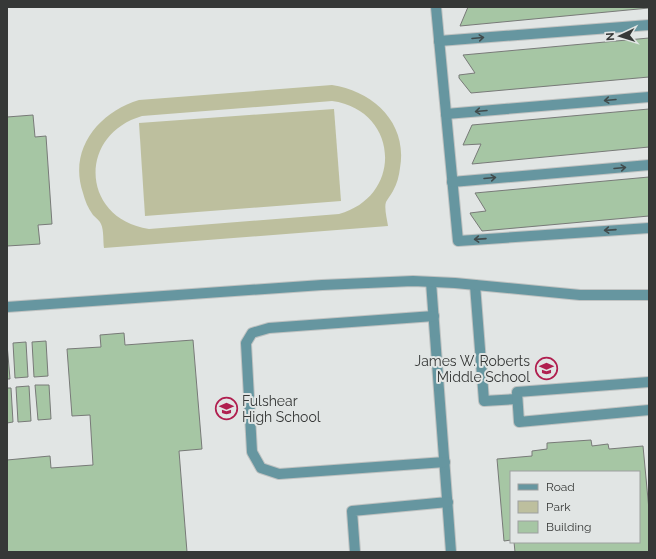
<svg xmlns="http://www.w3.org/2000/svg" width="656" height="559" viewBox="0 0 656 559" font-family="Raleway,sans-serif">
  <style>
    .green { fill: #bdbf9e; fill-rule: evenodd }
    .building { fill: #a6c6a4; stroke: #787a78 }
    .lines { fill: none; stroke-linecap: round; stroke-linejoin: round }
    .minor-casing { stroke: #bfc2c1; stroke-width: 12 }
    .minor { stroke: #6696a0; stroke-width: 10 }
    .oneway { stroke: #404b4c }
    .labels { text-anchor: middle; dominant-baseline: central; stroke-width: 4; stroke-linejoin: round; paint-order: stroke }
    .poi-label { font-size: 14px; fill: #363837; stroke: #e1e5e4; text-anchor: end }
  </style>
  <rect width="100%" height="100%" fill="#e1e5e4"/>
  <g class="green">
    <path d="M332,85c41,6 76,38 68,83 -1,8 -3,16 -7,23 -2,4 -5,7 -7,11 -2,6 1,17 2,24l-284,22c-1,-6 0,-18 -3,-24 -1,-3 -5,-6 -8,-9 -5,-7 -8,-14 -10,-22 -15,-44 16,-81 56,-93zM332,101c67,9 72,95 7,113l-190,15c-68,-10 -72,-94 -7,-113z"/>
    <polygon points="334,109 341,201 145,216 139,123"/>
  </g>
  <g class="building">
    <polygon points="468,7 649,7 649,8 460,26"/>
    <polygon points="649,38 649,77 471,93 459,78 459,75 475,73 463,55"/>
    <polygon points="649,109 649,147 472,164 481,144 463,145 472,125"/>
    <polygon points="33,115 35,137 46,136 52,224 38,225 40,244 7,246 7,117"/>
    <polygon points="649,177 649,216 482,231 471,215 470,213 486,211 475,193"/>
    <polygon points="124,333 125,345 193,340 202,449 179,451 187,552 7,552 7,460 50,456 51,468 93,465 90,415 72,416 67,349 101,347 100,335"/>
    <polygon points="46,341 48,376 34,377 32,342"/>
    <polygon points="26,342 28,377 15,378 13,343"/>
    <polygon points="7,344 10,379 7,379"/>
    <polygon points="35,385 49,385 51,419 38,420"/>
    <polygon points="29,386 31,421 18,422 16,387"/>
    <polygon points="7,388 11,388 13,422 7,423"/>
    <polygon points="591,440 592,446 608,444 609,449 643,446 649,510 649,552 515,552 514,542 639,542 639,472 511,472 511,540 504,541 497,459 532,456 532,451 547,449 547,443"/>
  </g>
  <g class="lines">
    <defs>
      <g id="minor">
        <polyline points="436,7 458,241 649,228"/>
        <polyline points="439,41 649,25"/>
        <polyline points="446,114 649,97"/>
        <polyline points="452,182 649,165"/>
        <polyline points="431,282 451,552"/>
        <polyline points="475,285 484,401 517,399"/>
        <polyline points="7,307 322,285 413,281 455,283 580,295 649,295"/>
        <polyline points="434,316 269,328 252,333 246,343 252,452 261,468 279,474 445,462"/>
        <polyline points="649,382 517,392 519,422 649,410"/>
        <polyline points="355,552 352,511 448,502"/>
      </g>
    </defs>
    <use href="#minor" class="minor-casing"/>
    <use href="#minor" class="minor"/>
  </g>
  <defs><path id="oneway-shaft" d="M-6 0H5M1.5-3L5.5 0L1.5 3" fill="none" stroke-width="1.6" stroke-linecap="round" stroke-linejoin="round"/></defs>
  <g class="oneway">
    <use href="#oneway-shaft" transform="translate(478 38) rotate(-5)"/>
    <use href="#oneway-shaft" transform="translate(610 100) rotate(175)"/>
    <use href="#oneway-shaft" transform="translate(481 111) rotate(175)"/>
    <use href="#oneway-shaft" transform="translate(620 168) rotate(-5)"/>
    <use href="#oneway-shaft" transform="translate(490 178) rotate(-5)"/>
    <use href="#oneway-shaft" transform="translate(610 230) rotate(176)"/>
    <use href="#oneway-shaft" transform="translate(480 239) rotate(176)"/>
  </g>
  <defs>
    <symbol id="school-ring" viewBox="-11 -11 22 22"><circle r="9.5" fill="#e1e5e4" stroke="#b01f4f" stroke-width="1.5"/><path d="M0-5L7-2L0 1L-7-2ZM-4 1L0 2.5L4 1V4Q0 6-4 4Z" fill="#b01f4f"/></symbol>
  </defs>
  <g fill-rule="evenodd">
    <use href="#school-ring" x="534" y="356" width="25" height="25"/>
    <use href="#school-ring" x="214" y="396" width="25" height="25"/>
  </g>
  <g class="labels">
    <g class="poi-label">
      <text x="530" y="361">James W. Roberts<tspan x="530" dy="16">Middle School</tspan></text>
      <text x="242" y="401" text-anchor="start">Fulshear<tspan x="242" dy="16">High School</tspan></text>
    </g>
  </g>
  <rect width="656" height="559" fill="none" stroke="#363837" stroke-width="16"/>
  <rect x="510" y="471" width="130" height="72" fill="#e1e5e4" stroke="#9da09f"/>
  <rect x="518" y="484" width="20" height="6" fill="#6696a0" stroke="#9da09f"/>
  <text x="546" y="491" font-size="12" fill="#363837">Road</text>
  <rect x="518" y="501" width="20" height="12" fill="#bdbf9e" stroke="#9da09f"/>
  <text x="546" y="511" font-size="12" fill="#363837">Park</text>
  <rect x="518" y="521" width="20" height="12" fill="#a6c6a4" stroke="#9da09f"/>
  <text x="546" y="531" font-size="12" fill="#363837">Building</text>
  <g transform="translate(620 36) rotate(266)" stroke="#e1e5e4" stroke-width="3" paint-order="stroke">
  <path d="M0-3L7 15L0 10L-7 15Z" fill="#363837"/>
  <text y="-6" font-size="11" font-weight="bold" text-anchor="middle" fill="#363837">N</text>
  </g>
</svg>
